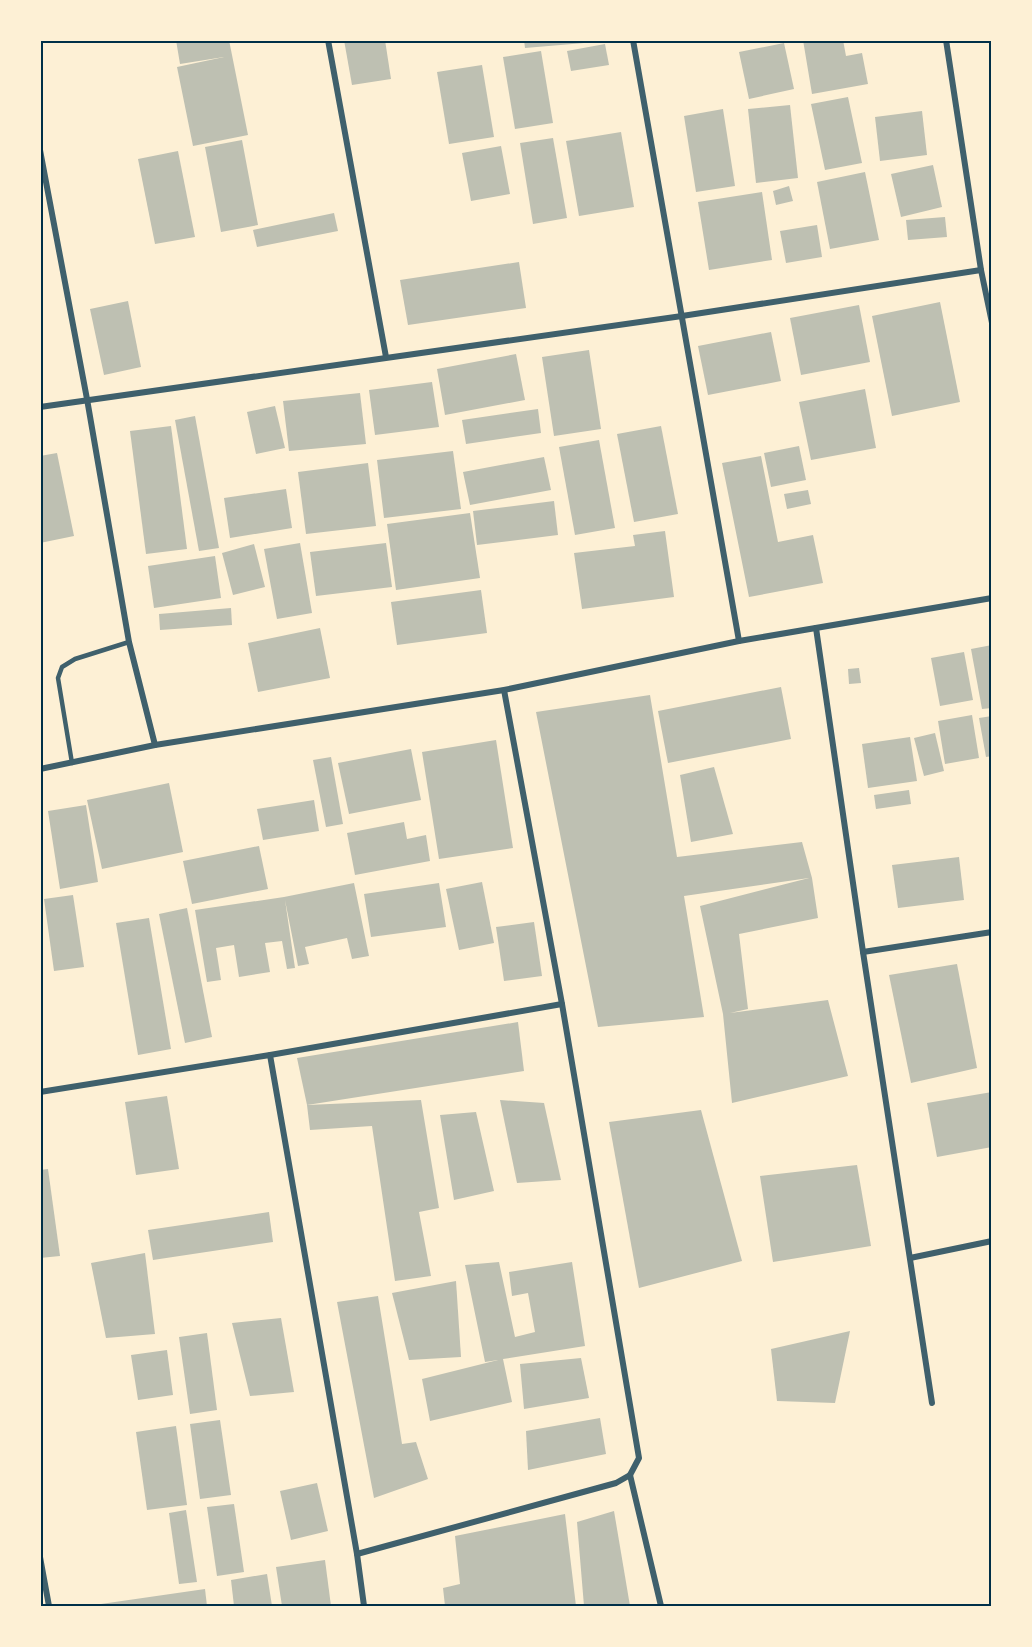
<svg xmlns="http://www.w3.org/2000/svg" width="1032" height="1647" viewBox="0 0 1032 1647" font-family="'Varela Round',sans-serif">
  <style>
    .building { fill: #bec0b2 }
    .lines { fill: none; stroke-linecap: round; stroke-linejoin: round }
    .service { stroke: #3f606c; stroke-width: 4.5 }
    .minor { stroke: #3f606c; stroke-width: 6 }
    .neatline { fill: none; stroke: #003049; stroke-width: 2 }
  </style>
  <rect width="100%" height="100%" fill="#fdf0d5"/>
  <g class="building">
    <polygon points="176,40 229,40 248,135 193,146 177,67 224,57 180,64"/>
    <polygon points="344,40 385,40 391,79 352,85"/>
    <polygon points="524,40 584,40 584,43 525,48"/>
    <polygon points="803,40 843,40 846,56 862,53 868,84 812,94"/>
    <polygon points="784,43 794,89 749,99 739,52"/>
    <polygon points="605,44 609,65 571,71 567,51"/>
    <polygon points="541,51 553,123 515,129 503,57"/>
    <polygon points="482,65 494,137 449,144 437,72"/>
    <polygon points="848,97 862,163 825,170 811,104"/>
    <polygon points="790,105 798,178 756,183 748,109"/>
    <polygon points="723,109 735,186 696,192 684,116"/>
    <polygon points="922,111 927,155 880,161 875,117"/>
    <polygon points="621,132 634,207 579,216 566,141"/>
    <polygon points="553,138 567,218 533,224 520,143"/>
    <polygon points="242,140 258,225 221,232 205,147"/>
    <polygon points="501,146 510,194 471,201 462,153"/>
    <polygon points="178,151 195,237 155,244 138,159"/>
    <polygon points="933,165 942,207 901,217 891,174"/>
    <polygon points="865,172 879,240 830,249 817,182"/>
    <polygon points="789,186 793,201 776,205 773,191"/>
    <polygon points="762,192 772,260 709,270 698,202"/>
    <polygon points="334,213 338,231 257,247 253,230"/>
    <polygon points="945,217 947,237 908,240 906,220"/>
    <polygon points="817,225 822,257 786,263 780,231"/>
    <polygon points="519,262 526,308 408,325 400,280"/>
    <polygon points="128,301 141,367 104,375 90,309"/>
    <polygon points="940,302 960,402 892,416 872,316"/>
    <polygon points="859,305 870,362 801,375 790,318"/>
    <polygon points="771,332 781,381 708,395 698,346"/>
    <polygon points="589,350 601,429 554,436 542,357"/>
    <polygon points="516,354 525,400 445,415 437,369"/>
    <polygon points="432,382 439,427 375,435 369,390"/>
    <polygon points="865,389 876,448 811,460 799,402"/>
    <polygon points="360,393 366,444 289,451 283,401"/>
    <polygon points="275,406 285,448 256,454 247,412"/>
    <polygon points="538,409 541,433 466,444 462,420"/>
    <polygon points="195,416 219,548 199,551 175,420"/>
    <polygon points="171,426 187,549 146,554 130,431"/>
    <polygon points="661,426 678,514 634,522 617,434"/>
    <polygon points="599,440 615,528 575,535 559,447"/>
    <polygon points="799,446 806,480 771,487 764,453"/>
    <polygon points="453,451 461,509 384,518 377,460"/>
    <polygon points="57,453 74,536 40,543 40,456"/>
    <polygon points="761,456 778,542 813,535 823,583 749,597 722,463"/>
    <polygon points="544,457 551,490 470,505 463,472"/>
    <polygon points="368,463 376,526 306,534 298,472"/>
    <polygon points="286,489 292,528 230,538 224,498"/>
    <polygon points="808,490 811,504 787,509 784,494"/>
    <polygon points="554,501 558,535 477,545 473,511"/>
    <polygon points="470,513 480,578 396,590 387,524"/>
    <polygon points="665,531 674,597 582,609 574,553 635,546 633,535"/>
    <polygon points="300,543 312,613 277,619 264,549"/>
    <polygon points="386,543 392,587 316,596 310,552"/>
    <polygon points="254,544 265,587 233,595 222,553"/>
    <polygon points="215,556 221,598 154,608 148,566"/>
    <polygon points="481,590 487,633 397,645 391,602"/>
    <polygon points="231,608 232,625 160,630 159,614"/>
    <polygon points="320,628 330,678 258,692 248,643"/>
    <polygon points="992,645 992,708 982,709 971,649"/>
    <polygon points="964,652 973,700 940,706 931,658"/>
    <polygon points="859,668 861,683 849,684 848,669"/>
    <polygon points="781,687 791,739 668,763 658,711"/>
    <polygon points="650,695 677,857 802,842 812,878 818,918 739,934 748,1009 730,1013 828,1000 848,1076 732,1103 723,1014 700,906 809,878 684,896 704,1017 598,1027 536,712"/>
    <polygon points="972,715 979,758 945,764 938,721"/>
    <polygon points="992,716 992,756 986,757 979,718"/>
    <polygon points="935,733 944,771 924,776 914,738"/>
    <polygon points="910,737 917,781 868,788 862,744"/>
    <polygon points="496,740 513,848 439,859 422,752"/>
    <polygon points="411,749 421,800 349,814 338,763"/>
    <polygon points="331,757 343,824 326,827 313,760"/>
    <polygon points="714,767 733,834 691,842 680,775"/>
    <polygon points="169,783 183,852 102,869 87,800"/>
    <polygon points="909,790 911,804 876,809 874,795"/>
    <polygon points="314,800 319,831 263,840 257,809"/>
    <polygon points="86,805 98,882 60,889 48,811"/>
    <polygon points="404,822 407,839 426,835 430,861 355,875 347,833"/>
    <polygon points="259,846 268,889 192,904 183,861"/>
    <polygon points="959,857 964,900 898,908 892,865"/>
    <polygon points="482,882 494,943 459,950 446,889"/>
    <polygon points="354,883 369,956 352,959 347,938 305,947 309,964 298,966 285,900 295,968 287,969 282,941 265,943 270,972 239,977 234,945 216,948 221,980 207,982 195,910 284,897"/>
    <polygon points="439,883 446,927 371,937 364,894"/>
    <polygon points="73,895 84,967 54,971 44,899"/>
    <polygon points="187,908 212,1037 185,1043 159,914"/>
    <polygon points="149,918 171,1049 138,1055 116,923"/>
    <polygon points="534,922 542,976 504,981 496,927"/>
    <polygon points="957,964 977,1068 911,1083 889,975"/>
    <polygon points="518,1022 524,1071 307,1105 297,1058"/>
    <polygon points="992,1092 992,1147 937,1157 927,1103"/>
    <polygon points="167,1096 179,1169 136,1175 125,1102"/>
    <polygon points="421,1100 439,1208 419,1212 431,1276 395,1281 372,1126 310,1130 307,1105"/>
    <polygon points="500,1100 544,1103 561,1180 517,1183"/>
    <polygon points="701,1110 742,1261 639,1288 609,1122"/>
    <polygon points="476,1112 494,1191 454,1200 440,1115"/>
    <polygon points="857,1165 871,1246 773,1262 760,1176"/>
    <polygon points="48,1169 60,1256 40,1258 40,1170"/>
    <polygon points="269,1212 273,1242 153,1260 148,1230"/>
    <polygon points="145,1253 155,1334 106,1338 91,1263"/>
    <polygon points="499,1262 515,1337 535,1332 528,1293 512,1296 509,1272 572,1262 585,1346 503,1359 512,1402 430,1421 422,1379 498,1360 485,1362 465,1265"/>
    <polygon points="456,1281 461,1357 409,1360 392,1293"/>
    <polygon points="378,1296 402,1444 416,1442 428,1479 374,1498 337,1302"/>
    <polygon points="281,1318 294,1392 250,1396 232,1323"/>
    <polygon points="850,1331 835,1403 777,1401 771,1349"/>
    <polygon points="207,1333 217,1410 190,1414 179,1337"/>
    <polygon points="167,1350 173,1395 138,1400 131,1355"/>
    <polygon points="581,1358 589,1398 524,1409 520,1364"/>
    <polygon points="600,1418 606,1454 528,1470 526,1431"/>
    <polygon points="220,1420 231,1495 200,1499 190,1424"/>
    <polygon points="176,1426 187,1505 147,1510 136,1432"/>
    <polygon points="317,1483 328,1531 291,1540 280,1491"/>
    <polygon points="234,1504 244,1572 217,1576 207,1507"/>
    <polygon points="186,1510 197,1582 179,1584 169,1513"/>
    <polygon points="614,1511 630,1606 584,1606 577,1522"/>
    <polygon points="565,1514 576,1606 445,1606 443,1588 460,1584 455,1536"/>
    <polygon points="325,1560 331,1606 282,1606 276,1567"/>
    <polygon points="267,1574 272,1606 234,1606 231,1580"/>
    <polygon points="205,1589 207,1606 94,1606 94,1605"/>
  </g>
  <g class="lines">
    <polyline class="service" points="72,763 58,678 62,667 75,659 129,642"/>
    <g class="minor">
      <polyline points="328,40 386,357"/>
      <polyline points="633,40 739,641"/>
      <polyline points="946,40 981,270 992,323"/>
      <polyline points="40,150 87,399 129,642 155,745"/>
      <polyline points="40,407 682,316 981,270"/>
      <polyline points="816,628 863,952 932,1403"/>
      <polyline points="40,769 155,745 504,690 739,641 992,598"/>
      <polyline points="863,952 992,932"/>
      <polyline points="270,1055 357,1554 364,1606"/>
      <polyline points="40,1092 270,1055 562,1004"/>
      <polyline points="910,1258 992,1241"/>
      <polyline points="630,1475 661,1606"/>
      <polyline points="357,1554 616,1483 630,1475 639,1458 562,1004 504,690"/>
      <polyline points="40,1557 49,1606"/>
    </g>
  </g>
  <rect width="1032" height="1647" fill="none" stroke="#fdf0d5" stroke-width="84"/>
  <rect x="42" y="42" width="948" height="1563" class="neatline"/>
</svg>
